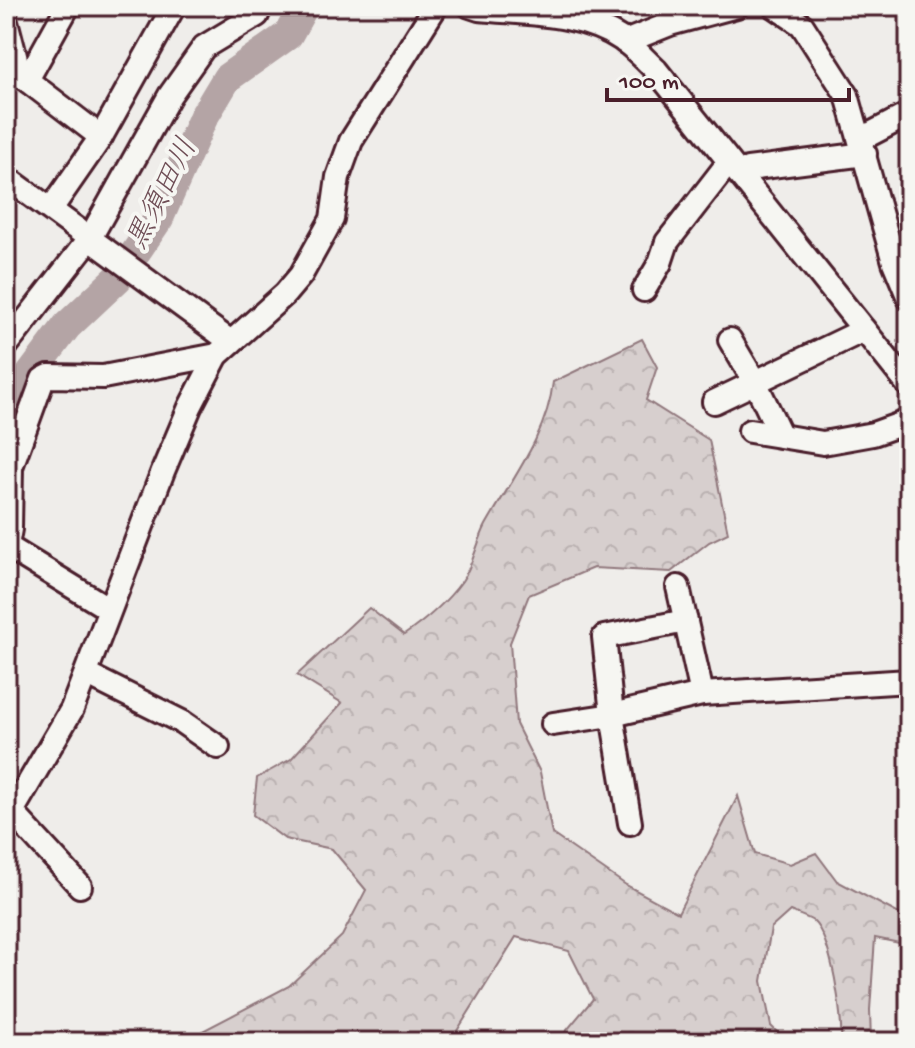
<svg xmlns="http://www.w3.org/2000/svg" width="915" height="1048" viewBox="0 0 915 1048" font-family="'Gochi Hand','Klee One',sans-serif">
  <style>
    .forest { fill: url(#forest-crowns); stroke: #90777c; stroke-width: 2 }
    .water { fill: url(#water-ripples); stroke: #8a6f74; stroke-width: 2 }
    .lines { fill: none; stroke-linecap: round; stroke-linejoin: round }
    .river { stroke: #b4a4a5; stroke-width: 30 }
    .minor-casing { stroke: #4a1f2b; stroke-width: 28 }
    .minor { stroke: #f6f6f2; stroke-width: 22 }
    .labels { text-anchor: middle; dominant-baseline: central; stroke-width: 8; stroke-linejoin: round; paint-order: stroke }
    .water-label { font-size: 30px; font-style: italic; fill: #6f4e56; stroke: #f6f6f2 }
  </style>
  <defs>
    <pattern id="forest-crowns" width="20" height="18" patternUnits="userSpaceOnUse" patternTransform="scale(2)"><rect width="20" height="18" fill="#d7cfce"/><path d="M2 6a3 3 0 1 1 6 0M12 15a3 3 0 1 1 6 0" fill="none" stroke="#bab1b1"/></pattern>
    <pattern id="water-ripples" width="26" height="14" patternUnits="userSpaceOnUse" patternTransform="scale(2)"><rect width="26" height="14" fill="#b4a4a5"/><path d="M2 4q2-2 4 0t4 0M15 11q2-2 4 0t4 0" fill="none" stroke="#948587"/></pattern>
  </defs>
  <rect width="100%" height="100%" fill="#efedea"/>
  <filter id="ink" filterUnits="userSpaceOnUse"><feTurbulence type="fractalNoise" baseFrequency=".0125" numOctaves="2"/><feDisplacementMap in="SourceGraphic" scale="16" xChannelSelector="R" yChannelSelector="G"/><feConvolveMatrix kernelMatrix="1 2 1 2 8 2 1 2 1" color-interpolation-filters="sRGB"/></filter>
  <g filter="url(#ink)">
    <path class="forest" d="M642,339l15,28 -11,33 63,40 19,93 -19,9 -38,30 -78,-4 -64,27 -19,48 6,81 24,48 12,62 74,51 52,28 60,-117 17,58 35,10 26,-11 21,28 66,35 6,11v18l-34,-7 -5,72 1,32h-30c2,-25 -9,-104 -28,-121 -6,-4 -16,-7 -23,-10l-19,17 -9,53 9,45 16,16h-230l36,-43 -24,-48 -53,-14 -66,105h-254l-5,-5 98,-51 53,-50 24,-46 -34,-41 -47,-10 -32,-24 4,-37 34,-19 51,-56 -45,-28 72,-67 35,27c22,-15 42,-32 58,-54 11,-16 15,-39 24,-56 26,-46 61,-90 67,-143z"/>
    <polygon class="water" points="295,6 313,6 297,34 286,28"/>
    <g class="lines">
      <polyline class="river" points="6,432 31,374 67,326 118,278 159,218 203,118 227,78 288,35 304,6"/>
      <defs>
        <g id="minor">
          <path d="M470,6l9,3c50,5 102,3 144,31 12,8 22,20 33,30l253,316"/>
          <polyline points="774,6 802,25 847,95 894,262 909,298"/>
          <polyline points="6,21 20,75 101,137"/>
          <polyline points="625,42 670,24 737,6"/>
          <polyline points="27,80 68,6"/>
          <polyline points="861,139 909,114"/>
          <polyline points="739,174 748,169 865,154"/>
          <polyline points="6,177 231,342"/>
          <polyline points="51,209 101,137 174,6"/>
          <polyline points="644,290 660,263 667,242 729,162"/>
          <polyline points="730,340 756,384 781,436"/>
          <polyline points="6,346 90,238 170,95 204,47 257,15 260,6"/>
          <polyline points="714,402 864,330"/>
          <polyline points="750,431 823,443 873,434 909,421"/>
          <polyline points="8,547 109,609"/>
          <polyline points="6,551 10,529 11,467 43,379 49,376 103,377 217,355"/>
          <polyline points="678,587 702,694"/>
          <polyline points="86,674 182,722 218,747"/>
          <polyline points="553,724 612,715 702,694 909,681"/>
          <polyline points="13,813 80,886"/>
          <polyline points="6,822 72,709 163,471 190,407 217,355 285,294 301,275 332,219 338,177 351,141 436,6"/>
          <polyline points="630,823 612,715 604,637 686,621"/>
        </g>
      </defs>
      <use href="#minor" class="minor-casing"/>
      <use href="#minor" class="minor"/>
    </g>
  </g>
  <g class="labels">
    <g class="water-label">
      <text transform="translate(164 195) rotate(-63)">黒須田川</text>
    </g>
  </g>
  <rect width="915" height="1048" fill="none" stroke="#f6f6f2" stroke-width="32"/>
  <rect x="16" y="16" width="883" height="1016" fill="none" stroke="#4a1f2b" stroke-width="3" filter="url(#ink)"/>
  <path d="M607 88v12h242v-12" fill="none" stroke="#4a1f2b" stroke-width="4"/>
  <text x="619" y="88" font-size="24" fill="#4a1f2b" stroke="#f6f6f2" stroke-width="6" paint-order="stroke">100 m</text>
</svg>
